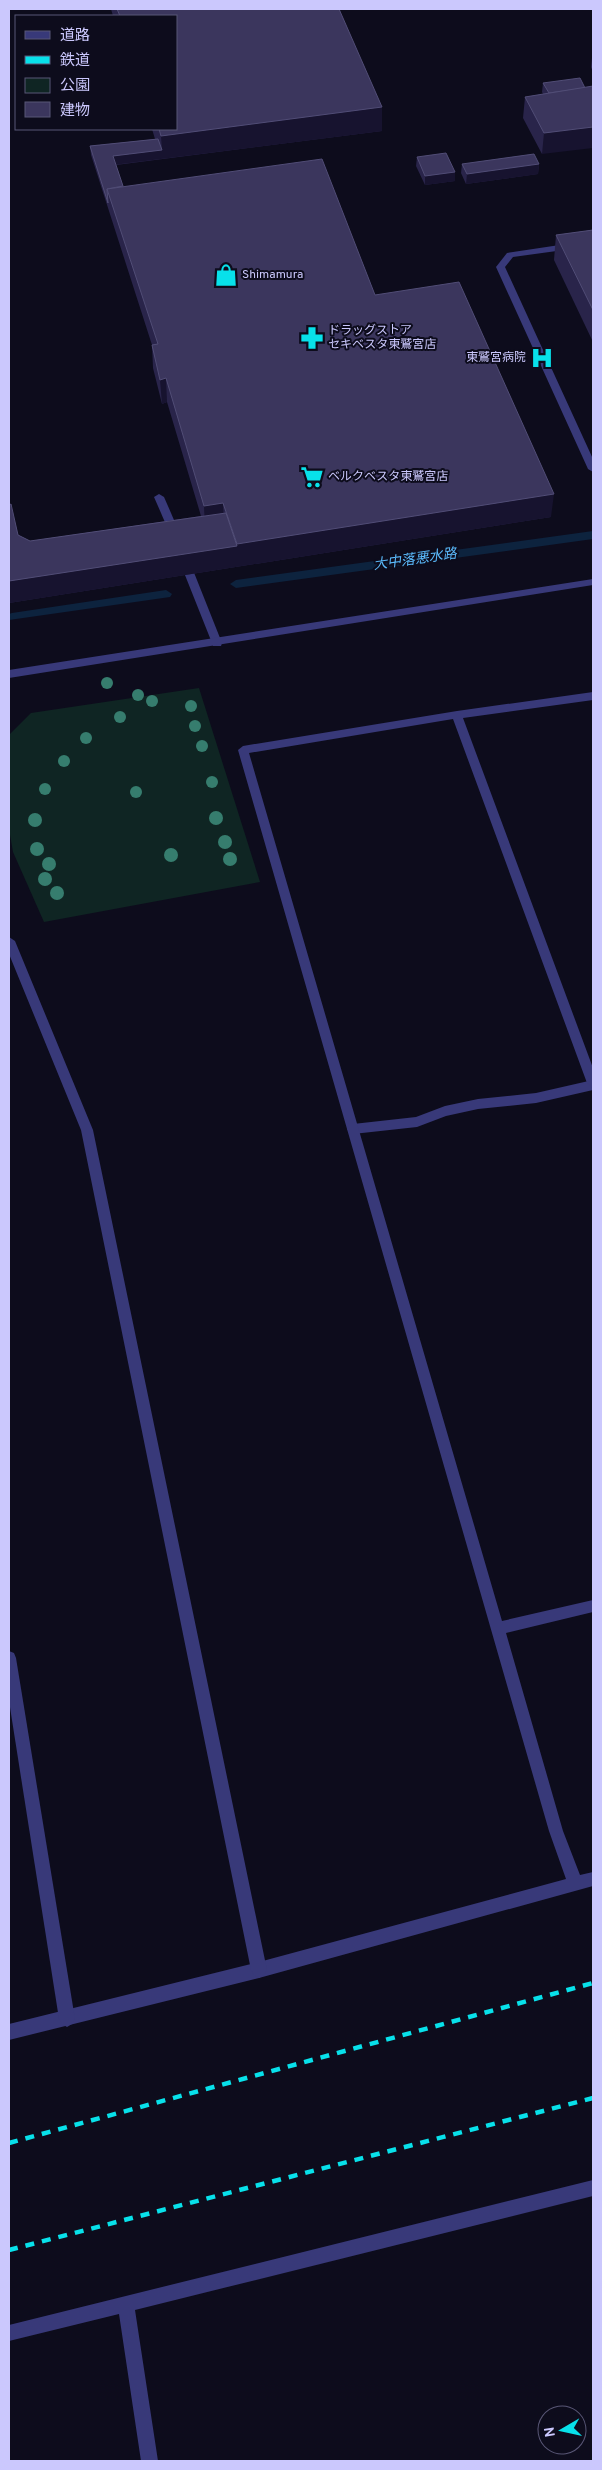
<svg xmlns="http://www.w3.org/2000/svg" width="602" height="2470" viewBox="0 0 602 2470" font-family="Overpass,'Noto Sans JP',sans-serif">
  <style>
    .green { fill: #0f2523 }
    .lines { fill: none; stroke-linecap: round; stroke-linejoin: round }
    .stream { fill: #0d233e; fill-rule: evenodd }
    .service { fill: #383979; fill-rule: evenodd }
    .pedestrian { fill: #383979; fill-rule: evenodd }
    .minor { fill: #383979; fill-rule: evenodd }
    .tertiary { fill: #383979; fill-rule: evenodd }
    .rail { stroke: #08e1ea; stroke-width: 4.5; stroke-dasharray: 9 8; stroke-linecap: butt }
    .tree { fill: #367d6e }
    .wall { fill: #29244a }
    .shaded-wall { fill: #17132f }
    .building { fill: #3b365d; stroke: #514d76 }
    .labels { text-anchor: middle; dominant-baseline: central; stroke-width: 4; stroke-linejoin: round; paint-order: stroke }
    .far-poi-label { font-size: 12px; fill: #cbc8fd; stroke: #0d0c1c; text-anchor: start }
    .far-water-label { font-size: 14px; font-style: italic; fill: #5ab9fa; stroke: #0d0c1c }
  </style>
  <rect width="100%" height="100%" fill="#0d0c1c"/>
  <polygon class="green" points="199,688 260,882 44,922 13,852 9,829 9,735 31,713"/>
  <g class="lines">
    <g class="stream">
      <polygon points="593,531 593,539 236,588 230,584 236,580"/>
      <polygon points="166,590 172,594 170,597 9,620 9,614 12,613"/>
    </g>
    <g class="service">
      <polygon points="593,240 593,246 513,257 505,267 593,459 593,472 588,469 496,267 507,253"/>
      <polygon points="159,494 164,497 181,536 180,538 176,539 171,536 154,497"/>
      <polygon points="184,557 189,560 222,643 221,646 213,646 212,643 179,560"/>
    </g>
    <polygon class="pedestrian" points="593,1080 593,1090 536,1103 478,1109 446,1116 417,1127 353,1134 349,1132 347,1129 349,1126 353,1124 416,1117 445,1106 478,1099 536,1093"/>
    <g class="minor">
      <polygon points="593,692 593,700 463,718 593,1068 593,1088 587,1083 453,719 249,753 502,1621 593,1600 593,1612 506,1633 563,1831 580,1875 593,1872 593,1886 259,1978 9,2040 9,2024 259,1962 566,1879 549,1831 238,750 243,746 457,711"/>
      <polygon points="593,2180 593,2196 135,2310 158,2461 141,2461 119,2314 9,2341 9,2325"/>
    </g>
    <g class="tertiary">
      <polygon points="593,579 593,585 9,678 9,670"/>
      <polygon points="9,937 15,941 93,1130 267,1970 264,1975 259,1978 254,1975 251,1970 81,1130 9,954"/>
      <polygon points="9,1651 14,1653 16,1658 75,2019 72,2024 67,2027 62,2024 59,2019 9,1701"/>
    </g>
    <g class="rail">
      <polyline points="9,2143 593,1983"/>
      <polyline points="9,2250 593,2098"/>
    </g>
  </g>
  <g class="tree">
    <circle cx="107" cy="683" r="6"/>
    <circle cx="138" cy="695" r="6"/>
    <circle cx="152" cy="701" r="6"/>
    <circle cx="191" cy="706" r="6"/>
    <circle cx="120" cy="717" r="6"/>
    <circle cx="195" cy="726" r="6"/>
    <circle cx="86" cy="738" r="6"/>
    <circle cx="202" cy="746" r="6"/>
    <circle cx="64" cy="761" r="6"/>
    <circle cx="212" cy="782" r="6"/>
    <circle cx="45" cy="789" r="6"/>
    <circle cx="136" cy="792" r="6"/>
    <circle cx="216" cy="818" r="7"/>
    <circle cx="35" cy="820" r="7"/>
    <circle cx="225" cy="842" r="7"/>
    <circle cx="37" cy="849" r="7"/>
    <circle cx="171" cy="855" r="7"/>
    <circle cx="230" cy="859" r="7"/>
    <circle cx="49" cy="864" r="7"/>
    <circle cx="45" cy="879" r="7"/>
    <circle cx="57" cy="893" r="7"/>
  </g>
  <g class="wall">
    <polygon points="111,9 339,9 382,131 116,165 123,186 375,295 551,517 9,603 9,505 18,535 30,541 201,516 167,402 162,404 153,368 152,345 91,155 90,146 155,139 152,129 176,129 176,16 113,16"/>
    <polygon points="592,58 593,58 593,72 591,67"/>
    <polygon points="543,83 585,88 542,154 523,118 525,97 543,94 542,92"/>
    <polygon points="417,157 455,172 455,181 425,185 416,166"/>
    <polygon points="462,164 539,164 538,174 466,184 461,173"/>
    <polygon points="593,230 593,342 554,260 556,235"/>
  </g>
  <g class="shaded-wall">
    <polygon points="382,107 382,131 113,165 113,156 162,150 161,136"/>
    <polygon points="593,127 593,148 542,154 544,133"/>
    <polygon points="539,164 538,174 466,184 467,174"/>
    <polygon points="455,172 455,181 425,185 425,176"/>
    <polygon points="166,378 167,402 162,404 160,380"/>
    <polygon points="554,494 551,517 9,603 9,581 237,546 237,544"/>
    <polygon points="223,503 224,526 205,529 204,506"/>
  </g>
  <g class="building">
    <polygon points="117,9 339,9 382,107 161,136 159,129 176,129 176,16 120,16"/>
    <polygon points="580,78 585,88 549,93 543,83"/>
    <polygon points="593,86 593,127 544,133 525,97"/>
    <polygon points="158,139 162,150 113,156 123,186 107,189 108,203 90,146"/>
    <polygon points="446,153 455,172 425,176 417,157"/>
    <polygon points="534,154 539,164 467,174 462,164"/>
    <polygon points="322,159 375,295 459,282 554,494 237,544 223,503 204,506 166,378 160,380 152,345 158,344 107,189"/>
    <polygon points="593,230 593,310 556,235"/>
    <polygon points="11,504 18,535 30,541 226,513 237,546 9,581 9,505"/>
  </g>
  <defs>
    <symbol id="shop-bare" viewBox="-9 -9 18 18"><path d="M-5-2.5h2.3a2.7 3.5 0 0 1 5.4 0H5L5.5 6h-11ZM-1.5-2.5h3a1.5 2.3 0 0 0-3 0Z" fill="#08e1ea" stroke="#0d0c1c" stroke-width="2.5" paint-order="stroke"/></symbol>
    <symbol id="pharmacy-bare" viewBox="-9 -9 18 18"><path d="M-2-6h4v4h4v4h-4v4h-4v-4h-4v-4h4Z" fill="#08e1ea" stroke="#0d0c1c" stroke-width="2.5" paint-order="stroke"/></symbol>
    <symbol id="hospital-bare" viewBox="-9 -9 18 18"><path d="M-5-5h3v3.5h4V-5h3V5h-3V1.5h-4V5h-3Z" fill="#08e1ea" stroke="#0d0c1c" stroke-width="2.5" paint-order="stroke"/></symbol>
    <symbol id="supermarket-bare" viewBox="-9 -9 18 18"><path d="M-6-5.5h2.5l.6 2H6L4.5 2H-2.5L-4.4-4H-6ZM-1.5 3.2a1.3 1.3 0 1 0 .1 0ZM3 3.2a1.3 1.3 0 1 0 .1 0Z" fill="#08e1ea" stroke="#0d0c1c" stroke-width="2.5" paint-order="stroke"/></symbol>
  </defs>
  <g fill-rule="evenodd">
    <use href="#shop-bare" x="210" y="259" width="32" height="32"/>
    <use href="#pharmacy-bare" x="296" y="322" width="32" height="32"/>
    <use href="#hospital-bare" x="526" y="342" width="32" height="32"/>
    <use href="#supermarket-bare" x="296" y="461" width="32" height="32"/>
  </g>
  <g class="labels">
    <g class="far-poi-label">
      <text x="242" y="275">Shimamura</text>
      <text x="328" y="331">ドラッグストア<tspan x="328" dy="14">セキベスタ東鷲宮店</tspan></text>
      <text x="526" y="358" text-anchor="end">東鷲宮病院</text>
      <text x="328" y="477">ベルクベスタ東鷲宮店</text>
    </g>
    <g class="far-water-label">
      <text transform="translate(415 560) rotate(-8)">大中落悪水路</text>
    </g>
  </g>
  <rect width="602" height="2470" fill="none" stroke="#cbc8fd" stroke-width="20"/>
  <rect x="15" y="15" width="162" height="115" fill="#0d0c1c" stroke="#595776"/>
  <rect x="25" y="31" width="25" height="8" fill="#383979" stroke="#595776"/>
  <text x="60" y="40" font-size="15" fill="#cbc8fd">道路</text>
  <rect x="25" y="56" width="25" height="8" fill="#08e1ea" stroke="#595776"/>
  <text x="60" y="65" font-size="15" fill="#cbc8fd">鉄道</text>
  <rect x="25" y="78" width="25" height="15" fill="#0f2523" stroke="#595776"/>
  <text x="60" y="90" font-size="15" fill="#cbc8fd">公園</text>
  <rect x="25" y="102" width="25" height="15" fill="#3b365d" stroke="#595776"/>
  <text x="60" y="115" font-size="15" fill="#cbc8fd">建物</text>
  <g transform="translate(562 2430) rotate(261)"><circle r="24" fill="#0d0c1c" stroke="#595776"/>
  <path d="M0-4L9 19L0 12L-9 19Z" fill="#08e1ea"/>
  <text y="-8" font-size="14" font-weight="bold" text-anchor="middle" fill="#cbc8fd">N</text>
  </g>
</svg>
